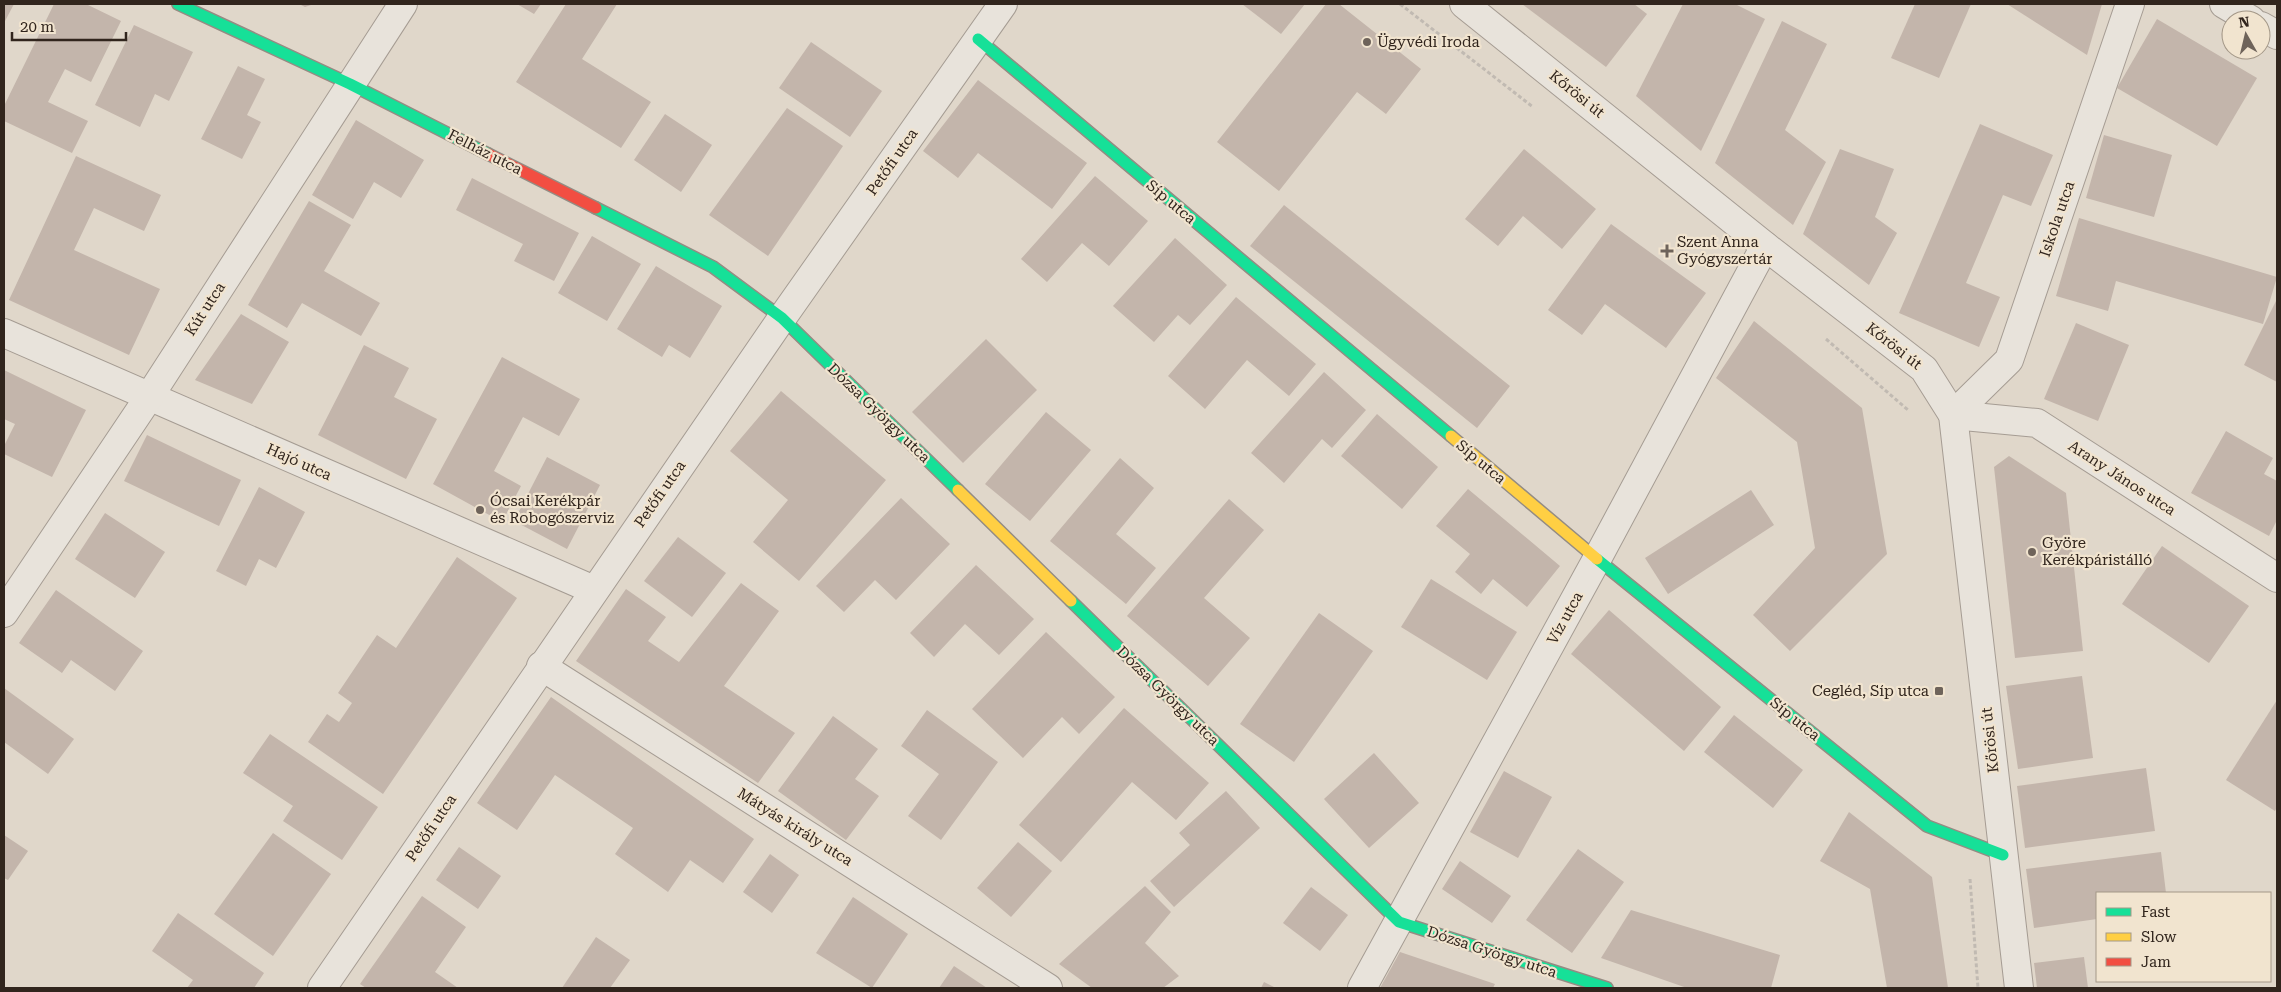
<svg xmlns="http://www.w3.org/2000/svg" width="2281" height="992" viewBox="0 0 2281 992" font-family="'Roboto Serif',serif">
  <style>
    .building { fill: #c3b5ab }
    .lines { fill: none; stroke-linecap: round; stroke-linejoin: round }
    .street-casing { stroke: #a59c93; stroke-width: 30 }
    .fast-casing { stroke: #948c83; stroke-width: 14 }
    .slow-casing { stroke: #948c83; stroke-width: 14 }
    .jam-casing { stroke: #948c83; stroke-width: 14 }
    .path { stroke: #c1bab2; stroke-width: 3; stroke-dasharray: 4 2.5; stroke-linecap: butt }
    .street { stroke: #e8e3db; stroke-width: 28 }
    .fast { stroke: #16e098; stroke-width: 11 }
    .slow { stroke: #ffcf43; stroke-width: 11 }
    .jam { stroke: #f24e42; stroke-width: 11 }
    .poi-dot { fill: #6e635a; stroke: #f1e4cf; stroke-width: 2 }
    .labels { text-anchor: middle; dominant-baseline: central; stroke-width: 4.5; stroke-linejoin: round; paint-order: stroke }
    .poi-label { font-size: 15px; fill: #31251d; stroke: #f1e4cf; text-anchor: start }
    .street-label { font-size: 15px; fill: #31251d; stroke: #f1e4cf }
  </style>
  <rect width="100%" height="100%" fill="#e0d7ca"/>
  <g class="building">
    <polygon points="4,4 14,4 4,23"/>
    <polygon points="54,4 86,4 121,21 91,82 65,69 48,102 88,121 72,153 4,121 4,106"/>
    <polygon points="299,4 314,4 305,7"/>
    <polygon points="517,4 541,4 534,14"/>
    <polygon points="566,4 617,4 582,59 651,102 621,148 516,82"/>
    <polygon points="1242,4 1305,4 1281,34"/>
    <polygon points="1326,4 1339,4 1421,69 1386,114 1357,92 1279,191 1217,142"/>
    <polygon points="1522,4 1634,4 1647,14 1606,67"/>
    <polygon points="1683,4 1735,4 1765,19 1701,151 1636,96"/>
    <polygon points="1915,4 1971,4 1939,78 1891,58"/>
    <polygon points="2007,4 2102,4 2087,55"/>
    <polygon points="2157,19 2257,78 2217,146 2117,88"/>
    <polygon points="1782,21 1827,44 1785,130 1826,162 1793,225 1715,163"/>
    <polygon points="134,25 193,52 169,101 155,94 140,127 95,105"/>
    <polygon points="811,42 882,91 850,137 779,88"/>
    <polygon points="238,66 265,79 247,115 261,122 242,159 201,139"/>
    <polygon points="978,80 1087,163 1052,209 978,153 958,178 923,151"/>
    <polygon points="787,108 843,146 768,256 709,215"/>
    <polygon points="665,114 712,145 681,192 634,160"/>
    <polygon points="356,120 424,160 401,198 374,182 353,219 312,195"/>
    <polygon points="1980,124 2053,155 2031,206 2003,195 1966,283 2000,297 1979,347 1899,313"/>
    <polygon points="2104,135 2172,155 2154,217 2086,198"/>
    <polygon points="1524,149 1596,209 1562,249 1523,216 1498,246 1465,219"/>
    <polygon points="1840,149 1894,169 1875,217 1897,233 1869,285 1803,234"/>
    <polygon points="76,156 161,195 144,231 94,208 74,250 160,289 129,355 9,300"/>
    <polygon points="1095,176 1148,221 1109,266 1082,243 1047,282 1021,259"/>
    <polygon points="472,178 579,233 554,281 514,261 523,244 456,210"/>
    <polygon points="309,201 351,225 324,271 380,303 361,336 302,303 287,328 248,305"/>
    <polygon points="1284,205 1510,386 1477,428 1250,246"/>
    <polygon points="2079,218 2277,277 2263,324 2116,281 2108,311 2056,296"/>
    <polygon points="1611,224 1706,293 1666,348 1605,304 1582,335 1548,310"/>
    <polygon points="592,236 641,264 607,321 558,293"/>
    <polygon points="1175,238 1227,285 1190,325 1178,315 1154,342 1113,306"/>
    <polygon points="656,266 722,306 690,358 669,345 662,357 617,329"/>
    <polygon points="1236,297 1316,364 1289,396 1247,360 1205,409 1168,376"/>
    <polygon points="2277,299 2277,382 2244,365"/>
    <polygon points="241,314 289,342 252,404 195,380"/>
    <polygon points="1754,321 1862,408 1887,554 1790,651 1753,615 1815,548 1797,442 1716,378"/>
    <polygon points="2076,323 2129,345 2098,421 2044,399"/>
    <polygon points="986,339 1037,390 963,463 912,412"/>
    <polygon points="364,345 409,368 394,397 437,419 406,479 318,435"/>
    <polygon points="502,357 580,399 559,436 523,417 494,471 521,486 502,522 433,484"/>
    <polygon points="4,370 86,410 52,477 4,454 4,446 15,424 4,419"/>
    <polygon points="1324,372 1366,410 1332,448 1322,439 1284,483 1251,453"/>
    <polygon points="781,391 886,480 799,581 753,542 788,500 730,451"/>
    <polygon points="1046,412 1091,450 1030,521 985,484"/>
    <polygon points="1377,414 1438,467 1402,509 1341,456"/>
    <polygon points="2226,431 2273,458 2264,474 2277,481 2277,520 2269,536 2191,493"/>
    <polygon points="147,435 241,480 219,526 124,481"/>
    <polygon points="2009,456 2066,493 2083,651 2015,658 1994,467"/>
    <polygon points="547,457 600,485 567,549 514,521"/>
    <polygon points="1120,458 1154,488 1116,534 1156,568 1126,604 1050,541"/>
    <polygon points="259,487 305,512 276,568 259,559 246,586 216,571"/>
    <polygon points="1468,489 1560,566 1527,607 1493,579 1481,594 1455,572 1470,554 1436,526"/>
    <polygon points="1751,490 1774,525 1668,594 1645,558"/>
    <polygon points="901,498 950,544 896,600 875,580 844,612 816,586"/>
    <polygon points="1229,499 1264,530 1204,598 1250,638 1208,686 1127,616"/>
    <polygon points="105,513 165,552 135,598 75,559"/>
    <polygon points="678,537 726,573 692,617 644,581"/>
    <polygon points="2162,546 2249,606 2209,663 2122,604"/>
    <polygon points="457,557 517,598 383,794 308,742 327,714 339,722 352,703 338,693 377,635 396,648"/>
    <polygon points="976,565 1034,619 999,655 965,624 934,657 910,633"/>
    <polygon points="1431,579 1517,632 1487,680 1401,627"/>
    <polygon points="741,583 779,611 724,686 795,733 758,783 576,661 626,589 666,617 648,641 679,662"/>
    <polygon points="56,590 143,651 115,691 71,660 62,673 19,643"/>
    <polygon points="1609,610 1721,707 1684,751 1571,654"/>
    <polygon points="1319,613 1373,651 1294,762 1240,724"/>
    <polygon points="1046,632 1115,697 1079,734 1062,717 1023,758 972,709"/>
    <polygon points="2082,676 2093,758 2018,769 2006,686"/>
    <polygon points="4,688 74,739 48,774 4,742"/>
    <polygon points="551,697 754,839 723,883 690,860 668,892 615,854 633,828 555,775 517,830 477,803"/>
    <polygon points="2277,700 2277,807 2275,811 2226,780"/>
    <polygon points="1124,708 1209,783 1176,820 1132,782 1061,862 1019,825"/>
    <polygon points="927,710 998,762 941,840 908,816 939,774 901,746"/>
    <polygon points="1734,715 1803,770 1773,808 1704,752"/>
    <polygon points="833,716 878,749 855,779 879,796 846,840 778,791"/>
    <polygon points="270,734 378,807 342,860 283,821 293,806 243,773"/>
    <polygon points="1374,753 1419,803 1369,848 1324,799"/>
    <polygon points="2146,768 2155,831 2025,848 2017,786"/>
    <polygon points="1504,771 1552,797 1518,858 1470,832"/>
    <polygon points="1226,791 1260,828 1174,907 1150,881 1190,845 1179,833"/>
    <polygon points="1849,812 1932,877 1948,988 1887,988 1870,889 1820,861"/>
    <polygon points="273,833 331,874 273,956 214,914"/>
    <polygon points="4,835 28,851 8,880 4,878"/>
    <polygon points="1018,842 1052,871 1011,917 977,888"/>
    <polygon points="459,847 501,876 478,909 436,880"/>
    <polygon points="1578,849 1624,882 1572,953 1526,920"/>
    <polygon points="2161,852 2166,893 2097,893 2097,919 2034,928 2026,869"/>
    <polygon points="770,854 799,875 772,913 743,892"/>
    <polygon points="1460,861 1511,896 1492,923 1442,889"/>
    <polygon points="1145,886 1171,912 1145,943 1179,976 1163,988 1092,988 1059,964"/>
    <polygon points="1311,887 1348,915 1320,951 1283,923"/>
    <polygon points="422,896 466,927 435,972 458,988 366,988 360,984"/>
    <polygon points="853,897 908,934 872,988 816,953"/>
    <polygon points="1631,910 1780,955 1771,988 1687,988 1601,958"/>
    <polygon points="178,913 264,973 254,988 187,988 193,980 152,951"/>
    <polygon points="596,937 630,960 610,988 562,988"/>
    <polygon points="1400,952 1495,984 1493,988 1380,988"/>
    <polygon points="2084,957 2088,988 2037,988 2034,963"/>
    <polygon points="954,966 987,988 939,988"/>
    <polygon points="1264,982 1276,988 1261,988"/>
  </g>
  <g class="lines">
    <defs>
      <g id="street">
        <polyline points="1464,4 1765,246 1924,369 1953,415 2019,988"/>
        <polyline points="2224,4 2251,20"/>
        <polyline points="2261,26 2277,35"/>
        <polyline points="4,333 594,590"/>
        <polyline points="1953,415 2009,360 2130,4"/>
        <polyline points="1953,415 2037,423 2277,578"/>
        <polyline points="4,613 149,397 403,4"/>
        <polyline points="541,666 1048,988"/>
        <polyline points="322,988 782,318 1003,4"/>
        <polyline points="1362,988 1597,559 1765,246"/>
      </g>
      <g id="fast">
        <polyline points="178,4 350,84 488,154"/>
        <polyline points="978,39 1451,436"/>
        <polyline points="596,208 713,267 782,318 958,490"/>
        <polyline points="1597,559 1927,826 2003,855"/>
        <polyline points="1071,601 1399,922 1607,988"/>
      </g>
      <g id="slow">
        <polyline points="1451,436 1597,559"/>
        <polyline points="958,490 1071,601"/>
      </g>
      <polyline id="jam" points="488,154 596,208"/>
    </defs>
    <use href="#street" class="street-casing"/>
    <use href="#fast" class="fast-casing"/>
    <use href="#slow" class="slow-casing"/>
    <use href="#jam" class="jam-casing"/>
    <g class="path">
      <polyline points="1400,4 1533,107"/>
      <polyline points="1826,339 1908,410"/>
      <polyline points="1970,879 1978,988"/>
    </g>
    <use href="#street" class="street"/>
    <use href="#fast" class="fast"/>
    <use href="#slow" class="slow"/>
    <use href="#jam" class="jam"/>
  </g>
  <g class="poi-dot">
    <circle cx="1367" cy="42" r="5"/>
    <path d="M1664.5 243.5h5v5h5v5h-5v5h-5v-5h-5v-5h5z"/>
    <circle cx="480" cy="510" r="5"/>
    <circle cx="2032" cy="552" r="5"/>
    <rect x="1934" y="686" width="10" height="10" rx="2.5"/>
  </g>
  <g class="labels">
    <g class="poi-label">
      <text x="1377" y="42">Ügyvédi Iroda</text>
      <text x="1677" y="242">Szent Anna<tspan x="1677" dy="17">Gyógyszertár</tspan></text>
      <text x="490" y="501">Ócsai Kerékpár<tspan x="490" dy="17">és Robogószerviz</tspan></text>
      <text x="2042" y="543">Györe<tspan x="2042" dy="17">Kerékpáristálló</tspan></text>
      <text x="1929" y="691" text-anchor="end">Cegléd, Síp utca</text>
    </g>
    <g class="street-label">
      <text transform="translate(1577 94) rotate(39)">Kőrösi út</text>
      <text transform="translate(485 152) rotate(27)">Felház utca</text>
      <text transform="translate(892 162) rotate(-55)">Petőfi utca</text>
      <text transform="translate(1171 202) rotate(40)">Síp utca</text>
      <text transform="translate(2057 219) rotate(-71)">Iskola utca</text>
      <text transform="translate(205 309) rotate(-57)">Kút utca</text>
      <text transform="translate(1894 346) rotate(38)">Kőrösi út</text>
      <text transform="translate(879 413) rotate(44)">Dózsa György utca</text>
      <text transform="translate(299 462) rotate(24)">Hajó utca</text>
      <text transform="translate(1481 462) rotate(40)">Síp utca</text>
      <text transform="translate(2122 478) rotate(33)">Arany János utca</text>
      <text transform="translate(660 494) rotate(-55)">Petőfi utca</text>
      <text transform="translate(1565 618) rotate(-61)">Víz utca</text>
      <text transform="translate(1168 696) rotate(44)">Dózsa György utca</text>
      <text transform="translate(1795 719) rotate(39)">Síp utca</text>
      <text transform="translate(1990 740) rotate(-96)">Kőrösi út</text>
      <text transform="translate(795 827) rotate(32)">Mátyás király utca</text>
      <text transform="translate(431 828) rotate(-56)">Petőfi utca</text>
      <text transform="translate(1492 952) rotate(18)">Dózsa György utca</text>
    </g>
  </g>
  <rect width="2281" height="992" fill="none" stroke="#31251d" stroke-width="10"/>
  <rect x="2096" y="892" width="175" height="90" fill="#f1e4cf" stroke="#a49888"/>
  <rect x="2106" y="908" width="25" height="8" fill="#16e098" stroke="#a49888"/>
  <text x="2141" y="917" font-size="15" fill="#31251d">Fast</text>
  <rect x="2106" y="933" width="25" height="8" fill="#ffcf43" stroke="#a49888"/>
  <text x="2141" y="942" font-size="15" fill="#31251d">Slow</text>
  <rect x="2106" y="958" width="25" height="8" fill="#f24e42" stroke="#a49888"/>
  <text x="2141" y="967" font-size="15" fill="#31251d">Jam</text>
  <g transform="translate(2246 35) rotate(352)"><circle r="24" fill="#f1e4cf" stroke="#a49888"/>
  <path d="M0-4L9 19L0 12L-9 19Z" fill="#6e635a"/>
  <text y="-8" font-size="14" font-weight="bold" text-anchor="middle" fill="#31251d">N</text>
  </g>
  <path d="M12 32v8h114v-8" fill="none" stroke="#31251d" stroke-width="2.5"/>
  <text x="20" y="32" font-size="15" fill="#31251d" stroke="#f1e4cf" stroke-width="4" paint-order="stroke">20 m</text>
</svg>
